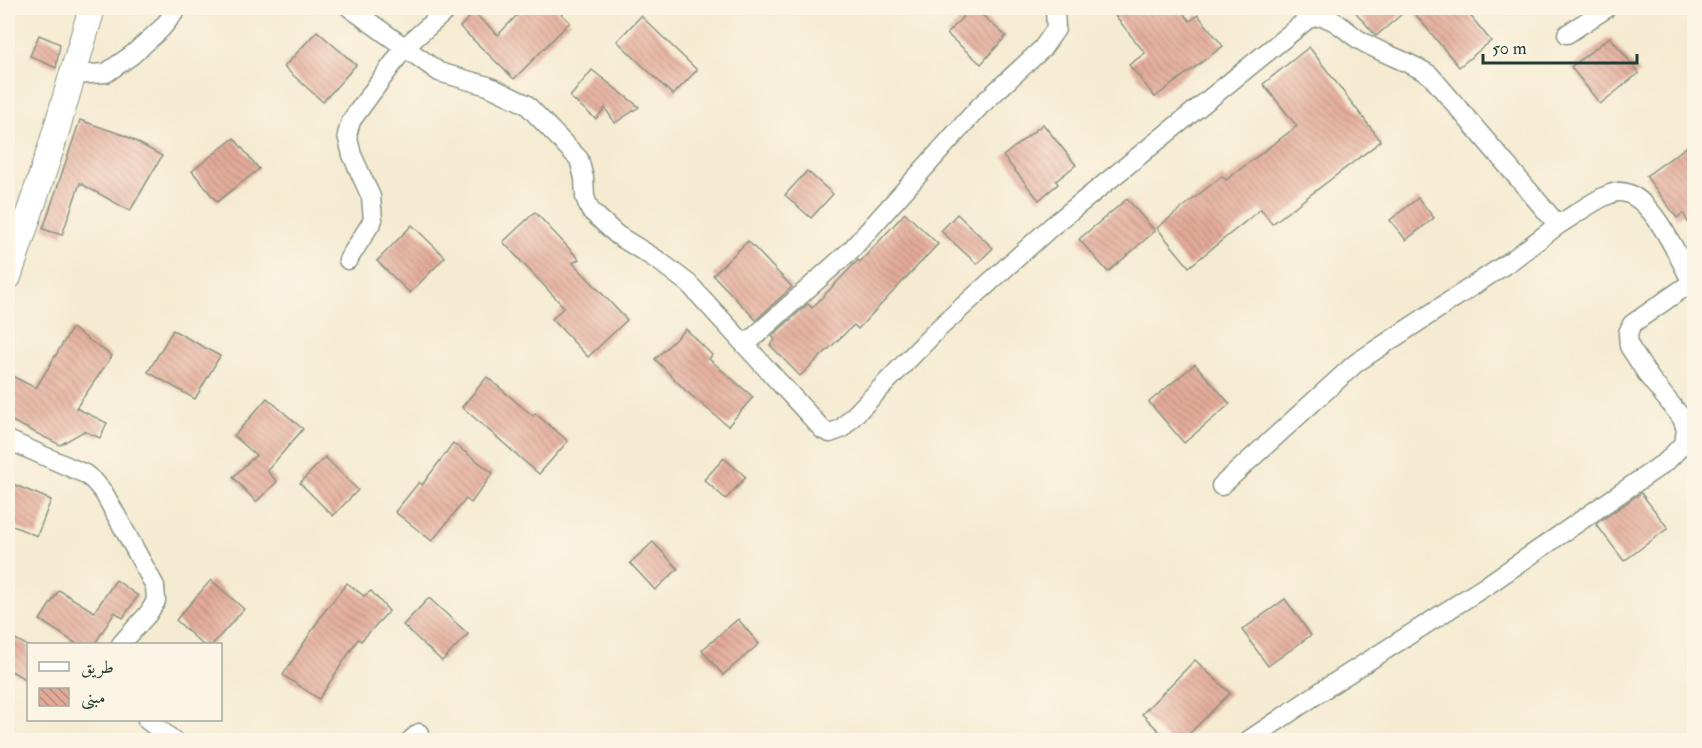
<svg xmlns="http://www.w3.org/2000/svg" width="1702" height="748" viewBox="0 0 1702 748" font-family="'IM FELL Double Pica',Amiri,serif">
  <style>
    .building { fill: url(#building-back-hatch) }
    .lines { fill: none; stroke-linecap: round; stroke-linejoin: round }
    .street-casing { stroke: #8a9483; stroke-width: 21 }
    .secondary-casing { stroke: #8a9483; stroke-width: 28 }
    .street { stroke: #fff; stroke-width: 18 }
    .secondary { stroke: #fff; stroke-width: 26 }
  </style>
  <defs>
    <pattern id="building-back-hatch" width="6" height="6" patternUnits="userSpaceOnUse" patternTransform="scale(1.5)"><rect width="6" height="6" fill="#e4aa99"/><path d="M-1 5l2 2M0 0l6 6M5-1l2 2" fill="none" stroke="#b88c7e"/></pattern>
  </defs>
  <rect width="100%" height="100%" fill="#fcf5e5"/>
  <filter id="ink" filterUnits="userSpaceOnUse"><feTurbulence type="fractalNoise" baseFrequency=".0167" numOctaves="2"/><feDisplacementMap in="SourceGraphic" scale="12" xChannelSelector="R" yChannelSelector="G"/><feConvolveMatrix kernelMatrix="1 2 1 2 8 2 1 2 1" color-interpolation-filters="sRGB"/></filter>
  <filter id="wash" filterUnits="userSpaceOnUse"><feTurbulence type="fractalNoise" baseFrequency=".008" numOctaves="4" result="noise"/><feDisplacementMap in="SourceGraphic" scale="24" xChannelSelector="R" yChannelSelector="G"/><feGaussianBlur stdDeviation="1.35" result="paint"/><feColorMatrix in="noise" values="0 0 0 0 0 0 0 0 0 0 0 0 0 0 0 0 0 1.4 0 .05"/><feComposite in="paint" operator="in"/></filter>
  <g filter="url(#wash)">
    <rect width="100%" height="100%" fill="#f5ebd2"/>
    <g id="blocks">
      <g class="building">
        <polygon points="524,8 555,8 570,22 514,79 460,27 474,13 498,35"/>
        <polygon points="971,8 974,8 1006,36 981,64 947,34"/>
        <polygon points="1109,8 1179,8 1190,21 1198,15 1223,46 1155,97 1129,65 1145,53"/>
        <polygon points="1352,8 1409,8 1376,36"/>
        <polygon points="1410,8 1464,8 1491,41 1459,67"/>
        <polygon points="641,16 697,70 673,95 617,41"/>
        <polygon points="317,31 356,65 323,102 284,67"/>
        <polygon points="39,35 60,44 56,68 30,56"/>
        <polygon points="1610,37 1639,73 1600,104 1571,67"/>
        <polygon points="1309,47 1381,141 1272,224 1261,209 1189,267 1157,228 1222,176 1226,180 1297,126 1263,84"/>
        <polygon points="592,70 639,107 615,123 605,108 596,119 570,97"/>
        <polygon points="80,120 126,136 162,156 130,211 80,183 62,235 43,229"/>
        <polygon points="1043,124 1076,165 1056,181 1058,184 1039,200 1003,156"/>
        <polygon points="234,138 259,169 217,202 192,171"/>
        <polygon points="1695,141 1695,235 1683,213 1677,218 1646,176"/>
        <polygon points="807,171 833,194 811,218 785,195"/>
        <polygon points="1418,198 1434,218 1406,240 1390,220"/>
        <polygon points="1127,199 1155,231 1108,272 1079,239"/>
        <polygon points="535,212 579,259 573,263 627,320 588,357 552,319 564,307 503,242"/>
        <polygon points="905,213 938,244 858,329 854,325 800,376 770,345 775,340 772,336 808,304 812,308 858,260 860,262"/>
        <polygon points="957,214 993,248 977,264 941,231"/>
        <polygon points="412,225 445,257 410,293 377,261"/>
        <polygon points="748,241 792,287 756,320 713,275"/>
        <polygon points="72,328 112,356 76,408 107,423 100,438 84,431 60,445 8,419 8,385 12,376 36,388"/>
        <polygon points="686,329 712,355 709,359 753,397 728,426 686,391 655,359"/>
        <polygon points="173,330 220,356 195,399 148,372"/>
        <polygon points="1195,364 1230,404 1184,443 1149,402"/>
        <polygon points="487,377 533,416 535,413 568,441 539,474 462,407"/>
        <polygon points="267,398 303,429 267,471 277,482 256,502 233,477 256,455 234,436"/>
        <polygon points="453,443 493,473 471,503 466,499 432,541 395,512 419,482 422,485"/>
        <polygon points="325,457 358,490 333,516 300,483"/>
        <polygon points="724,458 746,477 726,499 704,480"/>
        <polygon points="8,482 51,500 37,536 8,524"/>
        <polygon points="1641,493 1668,528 1624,561 1596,524"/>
        <polygon points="653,542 678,569 655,590 630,563"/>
        <polygon points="116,580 138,596 123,618 115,612 94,645 78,645 40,620 59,590 94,612"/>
        <polygon points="211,580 244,609 212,645 203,645 176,620"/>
        <polygon points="347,583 364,596 371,591 389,611 361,641 358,639 319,699 283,675 324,612"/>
        <polygon points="429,598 468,634 442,661 403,625"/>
        <polygon points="1285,599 1311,635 1268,666 1242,630"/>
        <polygon points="738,619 759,644 723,675 702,650"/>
        <polygon points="8,635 28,646 28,681 8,669"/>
        <polygon points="1195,660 1230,693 1182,741 1169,741 1142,714"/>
      </g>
    </g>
  </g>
  <g filter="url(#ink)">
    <use href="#blocks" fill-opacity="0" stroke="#8a9483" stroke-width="1.5"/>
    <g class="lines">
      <defs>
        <g id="street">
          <path d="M350,8l89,64 49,14 38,18 53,55 5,19 1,19 5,13 27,25 42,26 30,23 134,146 7,3 11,-4 98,-101 112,-101 257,-208c4,-1 10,-3 14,-2 13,1 25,15 36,22 23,15 49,21 72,36l128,150c17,-10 34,-24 52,-31 37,-16 70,68 84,92"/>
          <polyline points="1567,34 1607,8"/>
          <polyline points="73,75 106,73 132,55 162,28 178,8"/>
          <polyline points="348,260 373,220 371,197 352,155 347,135 351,121 405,47 449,8"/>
          <polyline points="745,345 851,250 980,106 1042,49 1056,29 1055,10 1053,8"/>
          <polyline points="8,440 85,474 94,481 104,493 155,586 156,601 148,614 121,644"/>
          <polyline points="1221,486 1356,363 1512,260 1558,225"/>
          <polyline points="147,720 173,740"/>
          <polyline points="411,740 419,733"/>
          <polyline points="1249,740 1329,686 1486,586 1667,461 1684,443 1686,430 1682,418 1649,377 1629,346 1628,333 1632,324 1692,282"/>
        </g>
        <polyline id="secondary" points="8,277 51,148 92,8"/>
      </defs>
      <use href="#street" class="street-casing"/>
      <use href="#secondary" class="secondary-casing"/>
      <use href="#street" class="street"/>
      <use href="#secondary" class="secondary"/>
    </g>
  </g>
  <rect width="1702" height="748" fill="none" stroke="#fcf5e5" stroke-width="30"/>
  <rect x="27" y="643" width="195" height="78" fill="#fcf5e5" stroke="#a4ab9e" stroke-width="1.5"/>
  <rect x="39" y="662" width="30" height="9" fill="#ffffff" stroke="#a4ab9e" stroke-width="1.5"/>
  <text x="81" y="673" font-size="18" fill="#1f3d34">طريق</text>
  <rect x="39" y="688" width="30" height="18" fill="url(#building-back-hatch)" stroke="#a4ab9e" stroke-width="1.5"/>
  <text x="81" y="703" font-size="18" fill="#1f3d34">مبنى</text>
  <path d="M1483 54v9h154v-9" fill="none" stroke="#1f3d34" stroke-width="3"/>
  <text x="1492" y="54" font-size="18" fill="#1f3d34" stroke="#fcf5e5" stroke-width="4.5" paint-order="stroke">50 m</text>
</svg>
